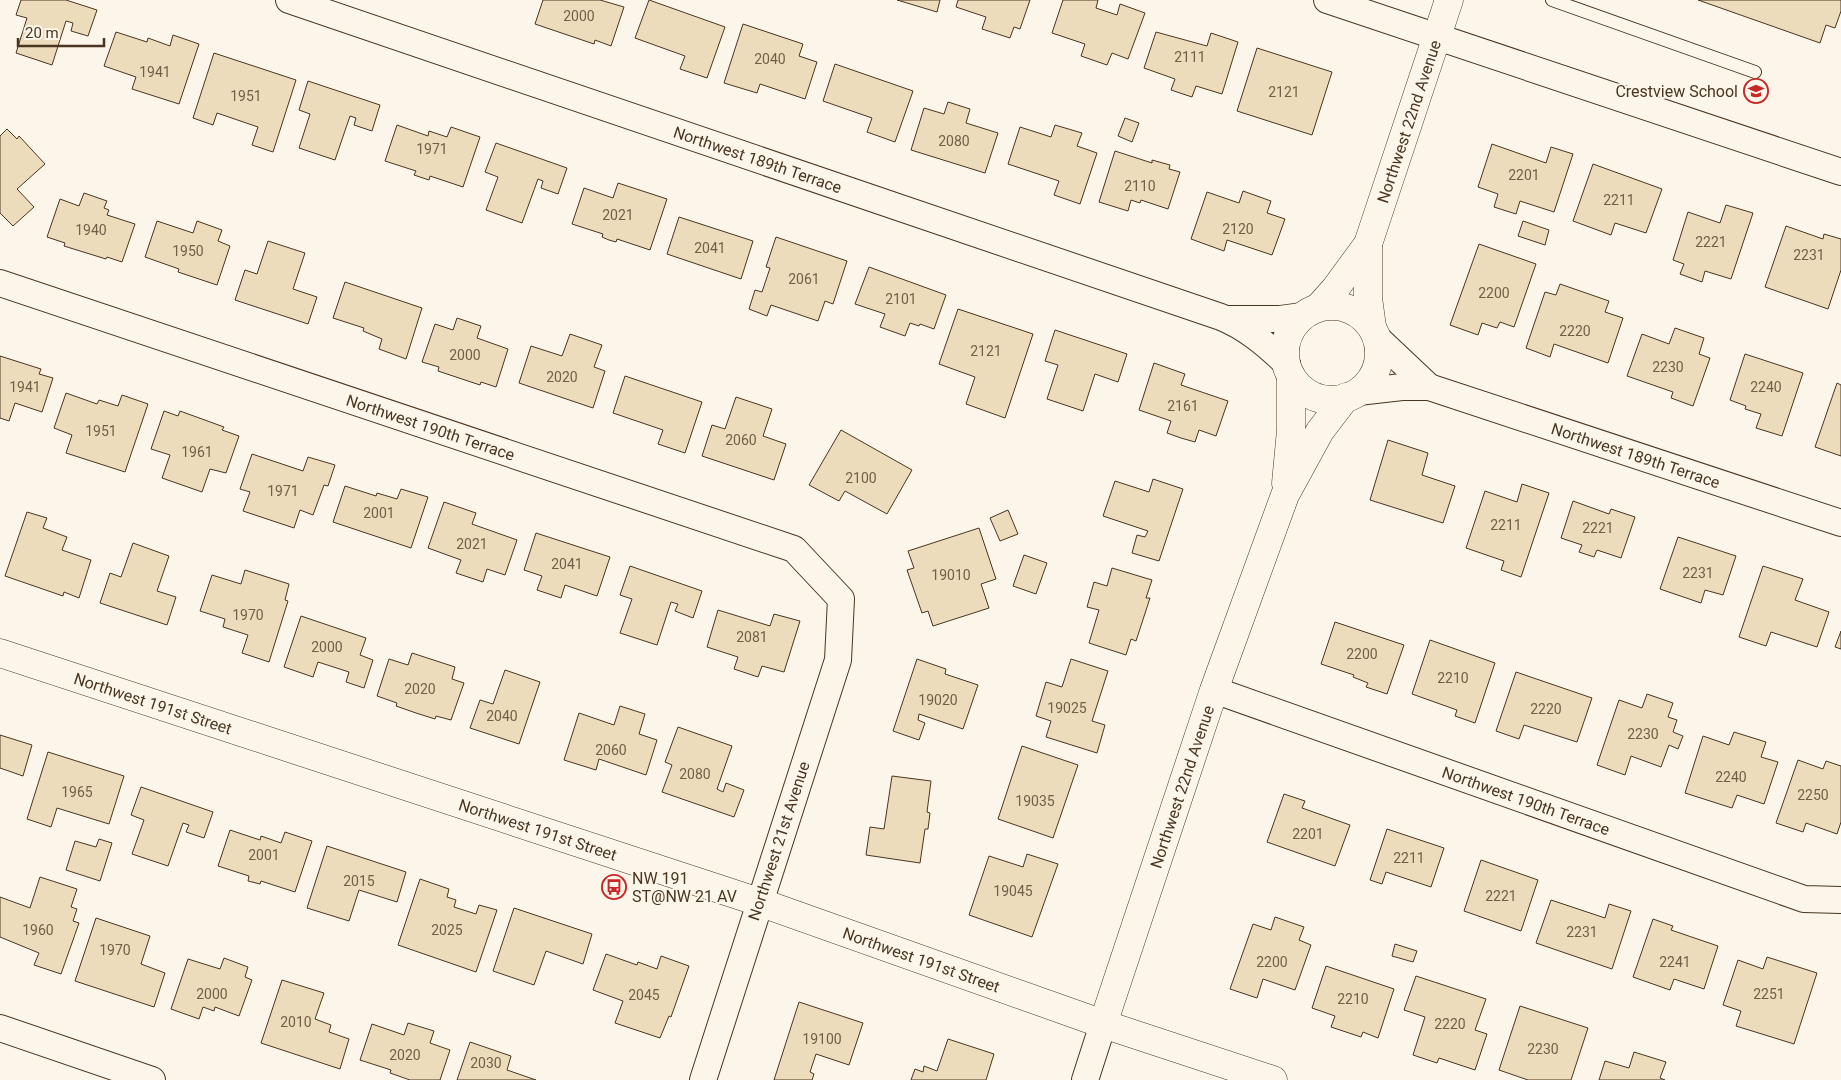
<svg xmlns="http://www.w3.org/2000/svg" width="1841" height="1080" viewBox="0 0 1841 1080" font-family="Roboto,sans-serif">
  <style>
    .building { fill: #ecdcbc; stroke: #4a3520 }
    .lines { fill: none; stroke-linecap: round; stroke-linejoin: round }
    .service-casing { stroke: #4a3520; stroke-width: 14 }
    .minor-casing { stroke: #4a3520; stroke-width: 28 }
    .tertiary-casing { stroke: #4a3520; stroke-width: 29 }
    .service { stroke: #fbf6e9; stroke-width: 12 }
    .minor { stroke: #fbf6e9; stroke-width: 26 }
    .tertiary { stroke: #fbf6e9; stroke-width: 28 }
    .labels { text-anchor: middle; dominant-baseline: central; stroke-width: 4; stroke-linejoin: round; paint-order: stroke }
    .number-label { font-size: 14px; fill: #725f47 }
    .poi-label { font-size: 16px; fill: #4a3520; stroke: #fbf6e9; text-anchor: end }
    .street-label { font-size: 16px; fill: #4a3520; stroke: #fbf6e9 }
  </style>
  <rect width="100%" height="100%" fill="#fbf6e9"/>
  <g class="building">
    <polygon points="21,0 66,0 97,10 88,36 71,31 73,23 66,21 52,65 16,53 27,18 16,15"/>
    <polygon points="543,0 600,0 624,7 611,46 595,40 594,44 535,24"/>
    <polygon points="649,0 725,27 707,78 680,69 685,56 635,38"/>
    <polygon points="897,0 940,0 937,12"/>
    <polygon points="958,0 1030,0 1020,29 1014,27 1010,38 982,29 986,17 956,7"/>
    <polygon points="1063,0 1098,0 1096,8 1117,15 1120,4 1145,13 1128,59 1112,53 1107,65 1081,56 1085,44 1052,33"/>
    <polygon points="1698,0 1841,0 1841,11 1835,28 1826,25 1820,43"/>
    <polygon points="743,24 803,44 799,56 817,62 805,99 760,84 757,93 724,83"/>
    <polygon points="116,32 147,42 148,38 170,46 173,35 199,44 179,104 132,89 136,77 104,66"/>
    <polygon points="1156,32 1207,46 1211,33 1238,42 1222,94 1196,86 1192,97 1171,90 1175,79 1144,68"/>
    <polygon points="1257,48 1332,72 1312,135 1237,111"/>
    <polygon points="214,53 296,80 273,152 252,145 258,127 217,113 213,125 193,118"/>
    <polygon points="835,64 913,91 895,142 867,132 872,118 823,101"/>
    <polygon points="308,81 380,105 372,131 354,125 356,118 350,116 335,160 299,148 310,114 299,110"/>
    <polygon points="948,102 970,109 966,123 998,133 985,173 911,150 924,108 944,114"/>
    <polygon points="1125,118 1139,123 1132,142 1118,136"/>
    <polygon points="397,125 428,136 429,131 447,137 451,127 480,137 463,187 430,176 429,180 414,175 416,171 385,161"/>
    <polygon points="1055,125 1082,133 1077,146 1097,153 1080,204 1054,195 1059,181 1008,164 1020,127 1051,137"/>
    <polygon points="7,129 17,139 19,136 45,164 17,189 34,207 13,226 0,213 0,136"/>
    <polygon points="496,143 567,168 558,194 541,188 543,181 538,179 522,223 486,210 498,177 485,172"/>
    <polygon points="1492,144 1546,163 1551,147 1573,154 1554,212 1520,201 1516,214 1494,207 1498,194 1478,187"/>
    <polygon points="1115,151 1152,163 1152,160 1170,165 1169,169 1180,172 1168,209 1141,200 1140,203 1131,200 1128,211 1099,202"/>
    <polygon points="1593,164 1662,189 1646,233 1615,223 1611,235 1573,221"/>
    <polygon points="618,183 667,199 650,250 617,239 616,242 609,240 602,237 603,234 572,224 584,188 613,198"/>
    <polygon points="1243,191 1271,201 1267,213 1285,219 1272,255 1227,240 1224,251 1191,239 1207,192 1239,203"/>
    <polygon points="84,193 107,201 104,208 109,210 107,215 135,224 122,262 107,257 106,259 64,246 65,243 47,237 60,199 79,206"/>
    <polygon points="1726,205 1753,213 1731,279 1705,271 1702,282 1680,274 1684,264 1673,260 1688,212 1720,223"/>
    <polygon points="679,217 753,241 741,279 667,254"/>
    <polygon points="157,221 193,233 197,221 222,230 218,241 230,246 217,285 178,272 179,269 145,257"/>
    <polygon points="1523,221 1549,230 1545,245 1518,236"/>
    <polygon points="1786,226 1823,239 1824,234 1841,239 1841,270 1828,309 1765,287"/>
    <polygon points="776,237 847,261 833,304 825,301 818,321 771,305 767,316 749,309 755,290 762,292 770,268 766,267"/>
    <polygon points="268,241 305,253 293,289 317,297 308,324 235,300 245,270 257,274"/>
    <polygon points="1479,244 1536,264 1514,327 1500,322 1497,328 1482,323 1478,335 1450,325"/>
    <polygon points="869,267 946,295 934,329 920,324 919,326 910,323 905,336 880,327 885,314 855,304"/>
    <polygon points="345,282 422,308 406,359 379,349 382,339 363,331 364,328 333,318"/>
    <polygon points="1560,284 1609,301 1605,312 1623,318 1608,363 1554,344 1550,357 1526,348 1545,292 1556,295"/>
    <polygon points="958,309 1033,334 1005,418 966,404 975,377 939,364"/>
    <polygon points="457,318 481,326 477,338 508,349 496,387 481,382 480,385 438,371 439,367 422,362 435,324 453,330"/>
    <polygon points="1675,328 1704,338 1699,354 1710,358 1693,406 1671,398 1673,392 1627,376 1642,334 1669,344"/>
    <polygon points="1055,330 1127,354 1118,382 1095,374 1083,411 1047,399 1058,365 1045,361"/>
    <polygon points="570,334 602,345 594,367 605,371 593,408 519,383 531,346 562,356"/>
    <polygon points="1745,354 1803,373 1782,436 1756,428 1761,414 1745,409 1746,406 1730,400"/>
    <polygon points="0,356 41,369 39,374 53,378 42,412 15,403 9,421 0,418"/>
    <polygon points="1154,363 1185,374 1181,385 1228,401 1216,436 1199,430 1195,442 1181,438 1167,433 1171,421 1139,410"/>
    <polygon points="625,376 702,402 685,453 658,444 663,430 613,413"/>
    <polygon points="1837,383 1841,385 1841,456 1815,447"/>
    <polygon points="66,393 97,404 99,400 118,406 122,395 148,404 125,472 66,453 72,435 54,428"/>
    <polygon points="736,397 772,409 763,436 786,444 774,480 702,456 712,425 725,429"/>
    <polygon points="164,411 178,416 180,411 224,427 222,430 239,436 226,473 210,469 202,492 162,478 170,455 151,449"/>
    <polygon points="841,430 912,470 887,514 845,491 839,501 809,485"/>
    <polygon points="1388,440 1428,453 1422,475 1455,486 1443,523 1370,500"/>
    <polygon points="252,454 303,471 308,457 335,465 328,486 324,485 313,515 300,510 294,528 243,511 250,492 240,489"/>
    <polygon points="1153,479 1183,489 1159,561 1132,553 1137,535 1145,537 1148,531 1103,516 1115,481 1149,492"/>
    <polygon points="1522,484 1549,493 1521,577 1501,570 1504,561 1466,548 1485,491 1517,502"/>
    <polygon points="345,486 376,496 377,493 397,499 401,489 428,497 411,548 333,522"/>
    <polygon points="1573,501 1609,514 1611,509 1635,517 1621,558 1597,550 1594,557 1579,552 1582,545 1561,538"/>
    <polygon points="444,502 476,513 472,524 517,540 505,575 487,569 483,582 456,573 461,560 428,548"/>
    <polygon points="1008,510 1018,534 1000,541 990,518"/>
    <polygon points="27,512 47,518 43,528 67,537 62,550 91,560 79,598 64,592 63,596 5,576"/>
    <polygon points="979,528 996,579 981,584 989,608 933,626 928,611 922,613 907,570 914,568 908,551"/>
    <polygon points="536,533 610,557 597,596 565,585 561,598 537,590 542,576 524,570"/>
    <polygon points="1678,537 1736,556 1723,595 1705,590 1701,603 1660,589"/>
    <polygon points="133,543 169,556 157,591 176,597 167,625 100,603 110,573 121,577"/>
    <polygon points="1024,555 1047,563 1036,594 1013,586"/>
    <polygon points="630,566 702,591 693,618 675,611 678,604 671,602 657,645 620,633 632,599 620,595"/>
    <polygon points="1763,566 1803,579 1795,600 1829,612 1817,647 1771,632 1766,646 1739,637"/>
    <polygon points="1112,568 1152,580 1146,598 1150,598 1136,641 1131,639 1126,655 1089,643 1099,610 1087,607 1094,582 1107,586"/>
    <polygon points="245,570 289,584 285,600 288,601 269,662 242,653 248,635 223,627 225,619 200,611 212,575 241,584"/>
    <polygon points="718,610 770,626 774,614 800,621 784,672 762,666 758,677 734,669 738,657 707,647"/>
    <polygon points="301,616 366,638 360,655 373,660 364,688 346,682 349,672 318,662 313,677 284,667"/>
    <polygon points="1335,622 1404,645 1387,694 1366,687 1368,683 1353,677 1354,675 1321,664"/>
    <polygon points="1841,631 1841,649 1835,647"/>
    <polygon points="1430,640 1495,663 1475,723 1455,716 1457,710 1412,694"/>
    <polygon points="412,653 455,667 452,679 464,683 451,720 436,716 435,719 416,713 396,706 397,703 377,696 389,659 408,665"/>
    <polygon points="917,659 946,669 945,674 978,685 963,729 919,714 918,720 925,723 919,740 893,731"/>
    <polygon points="1071,659 1108,671 1092,721 1105,725 1097,753 1046,737 1051,721 1036,716 1046,682 1062,687"/>
    <polygon points="505,670 540,682 519,744 470,728 480,700 493,704"/>
    <polygon points="1516,672 1592,698 1577,742 1524,725 1519,739 1496,731"/>
    <polygon points="1647,694 1673,703 1668,717 1677,720 1673,732 1683,736 1678,749 1669,745 1661,767 1631,756 1625,775 1597,765 1619,700 1642,708"/>
    <polygon points="620,706 645,714 639,734 657,740 646,775 599,759 596,770 564,760 579,713 614,725"/>
    <polygon points="678,727 732,746 717,789 723,792 726,783 744,790 734,817 662,792 672,765 665,762"/>
    <polygon points="1734,732 1766,742 1761,757 1778,762 1764,804 1737,795 1732,808 1685,793 1703,736 1729,745"/>
    <polygon points="0,735 32,745 23,776 0,768"/>
    <polygon points="1022,746 1078,765 1053,838 998,819"/>
    <polygon points="48,752 124,776 109,824 57,808 51,827 27,819"/>
    <polygon points="1798,760 1823,769 1826,761 1841,766 1841,822 1837,834 1806,823 1803,832 1776,823"/>
    <polygon points="892,776 931,781 927,812 930,813 928,829 925,829 920,863 866,855 870,827 884,829"/>
    <polygon points="141,787 213,812 204,838 186,832 189,825 183,823 168,866 132,854 144,820 131,815"/>
    <polygon points="1284,794 1305,801 1302,808 1350,825 1335,866 1267,842"/>
    <polygon points="1387,829 1444,848 1431,887 1386,872 1382,884 1370,880"/>
    <polygon points="230,830 260,840 261,836 281,843 285,832 312,841 295,892 261,881 260,884 248,881 249,876 218,866"/>
    <polygon points="99,839 112,843 100,881 66,870 75,841 96,847"/>
    <polygon points="327,846 406,872 397,902 359,890 349,921 307,908"/>
    <polygon points="1027,854 1058,864 1032,937 969,915 989,856 1023,867"/>
    <polygon points="1481,860 1538,880 1521,931 1464,911"/>
    <polygon points="40,877 77,889 71,907 77,909 73,921 79,923 61,974 34,965 39,953 0,937 0,897 30,908"/>
    <polygon points="420,879 449,889 447,897 456,900 454,907 476,914 479,905 497,910 476,972 398,945"/>
    <polygon points="1551,900 1605,918 1609,904 1631,911 1612,969 1536,943"/>
    <polygon points="514,908 592,934 583,964 546,951 534,985 493,971"/>
    <polygon points="1275,917 1304,927 1299,940 1311,945 1295,990 1263,979 1257,998 1230,989 1253,924 1271,930"/>
    <polygon points="96,918 150,936 141,964 165,973 154,1007 75,981"/>
    <polygon points="1653,919 1673,926 1671,930 1718,946 1704,989 1674,979 1670,990 1633,977"/>
    <polygon points="1395,944 1417,951 1413,962 1392,956"/>
    <polygon points="606,954 637,965 638,962 657,969 661,956 689,966 671,1017 669,1016 660,1038 615,1023 623,1001 593,990"/>
    <polygon points="1767,957 1817,973 1794,1044 1736,1026 1741,1011 1723,1005 1738,960 1763,969"/>
    <polygon points="224,958 248,967 245,977 252,980 239,1016 215,1007 214,1011 203,1007 199,1019 171,1009 188,959 220,969"/>
    <polygon points="1326,966 1394,989 1378,1038 1363,1032 1361,1037 1331,1027 1335,1016 1312,1008"/>
    <polygon points="1416,976 1486,999 1475,1030 1487,1034 1475,1070 1439,1058 1437,1063 1413,1055 1425,1017 1404,1010"/>
    <polygon points="282,980 324,993 315,1019 331,1025 329,1032 349,1039 340,1069 261,1043"/>
    <polygon points="799,1002 863,1023 849,1065 816,1054 810,1072 814,1074 812,1080 774,1080"/>
    <polygon points="1520,1006 1588,1028 1571,1080 1528,1080 1499,1070"/>
    <polygon points="408,1023 434,1031 430,1043 450,1050 440,1080 410,1080 390,1073 391,1070 360,1060 372,1024 404,1035"/>
    <polygon points="948,1039 994,1054 986,1080 911,1080 915,1069 923,1072 924,1066 937,1071"/>
    <polygon points="470,1042 511,1056 507,1070 536,1080 457,1080"/>
    <polygon points="1634,1052 1666,1062 1660,1078 1665,1080 1599,1080 1605,1061 1629,1068"/>
  </g>
  <g class="lines">
    <defs>
      <polyline id="service" points="1552,0 1755,72"/>
      <g id="minor">
        <path id="s1" d="M289,0l932,317c25,10 46,28 66,47"/>
        <polyline points="1327,0 1841,172"/>
        <path id="s2" d="M0,283l794,266 47,50 -3,61 -135,420"/>
        <polyline points="1228,319 1280,319 1302,316"/>
        <polyline points="1376,337 1429,387"/>
        <path id="s3" d="M1358,392l44,-5h27l412,136"/>
        <path id="s4" d="M1214,690l590,209 37,1"/>
        <polyline points="0,1028 152,1080"/>
        <polyline points="1085,1080 1103,1024"/>
      </g>
      <g id="tertiary">
        <polyline points="1368,244 1368,298 1372,327"/>
        <circle cx="1332" cy="353" r="47"/>
        <path id="s5" d="M1319,307l16,-18 33,-45 81,-244"/>
        <polyline points="1286,483 1291,430 1291,376"/>
        <path id="s6" d="M0,653l759,249 344,122 170,56"/>
        <path id="s7" d="M1103,1024l111,-334 71,-195 35,-64 26,-34"/>
      </g>
    </defs>
    <use href="#service" class="service-casing"/>
    <use href="#minor" class="minor-casing"/>
    <use href="#tertiary" class="tertiary-casing"/>
    <use href="#service" class="service"/>
    <use href="#minor" class="minor"/>
    <use href="#tertiary" class="tertiary"/>
  </g>
  <defs>
    <symbol id="school-ring" viewBox="-11 -11 22 22"><circle r="9.5" fill="#fbf6e9" stroke="#c62828" stroke-width="1.5"/><path d="M0-5L7-2L0 1L-7-2ZM-4 1L0 2.5L4 1V4Q0 6-4 4Z" fill="#c62828"/></symbol>
    <symbol id="bus-ring" viewBox="-11 -11 22 22"><circle r="9.5" fill="#fbf6e9" stroke="#c62828" stroke-width="1.5"/><path d="M-5-6H5V4H4V6H2V4H-2V6H-4V4H-5ZM-3.5-4V0h7V-4ZM-3.5 1.2v1.5H-2V1.2ZM2 1.2v1.5H3.5V1.2Z" fill="#c62828"/></symbol>
  </defs>
  <g fill-rule="evenodd">
    <use href="#school-ring" x="1742" y="77" width="28" height="28"/>
    <use href="#bus-ring" x="600" y="873" width="28" height="28"/>
  </g>
  <g class="labels">
    <g class="number-label">
      <text x="579" y="16">2000</text>
      <text x="1190" y="57">2111</text>
      <text x="770" y="59">2040</text>
      <text x="155" y="72">1941</text>
      <text x="1284" y="92">2121</text>
      <text x="246" y="96">1951</text>
      <text x="954" y="141">2080</text>
      <text x="432" y="149">1971</text>
      <text x="1524" y="175">2201</text>
      <text x="1140" y="186">2110</text>
      <text x="1619" y="200">2211</text>
      <text x="618" y="215">2021</text>
      <text x="1238" y="229">2120</text>
      <text x="91" y="230">1940</text>
      <text x="1711" y="242">2221</text>
      <text x="710" y="248">2041</text>
      <text x="188" y="251">1950</text>
      <text x="1809" y="255">2231</text>
      <text x="804" y="279">2061</text>
      <text x="1494" y="293">2200</text>
      <text x="901" y="299">2101</text>
      <text x="1575" y="331">2220</text>
      <text x="986" y="351">2121</text>
      <text x="465" y="355">2000</text>
      <text x="1668" y="367">2230</text>
      <text x="562" y="377">2020</text>
      <text x="25" y="387">1941</text>
      <text x="1766" y="387">2240</text>
      <text x="1183" y="406">2161</text>
      <text x="101" y="431">1951</text>
      <text x="741" y="440">2060</text>
      <text x="197" y="452">1961</text>
      <text x="861" y="478">2100</text>
      <text x="283" y="491">1971</text>
      <text x="379" y="513">2001</text>
      <text x="1506" y="525">2211</text>
      <text x="1598" y="528">2221</text>
      <text x="472" y="544">2021</text>
      <text x="567" y="564">2041</text>
      <text x="1698" y="573">2231</text>
      <text x="951" y="575">19010</text>
      <text x="248" y="615">1970</text>
      <text x="752" y="637">2081</text>
      <text x="327" y="647">2000</text>
      <text x="1362" y="654">2200</text>
      <text x="1453" y="678">2210</text>
      <text x="420" y="689">2020</text>
      <text x="938" y="700">19020</text>
      <text x="1067" y="708">19025</text>
      <text x="1546" y="709">2220</text>
      <text x="502" y="716">2040</text>
      <text x="1643" y="734">2230</text>
      <text x="611" y="750">2060</text>
      <text x="695" y="774">2080</text>
      <text x="1731" y="777">2240</text>
      <text x="77" y="792">1965</text>
      <text x="1813" y="795">2250</text>
      <text x="1035" y="801">19035</text>
      <text x="1308" y="834">2201</text>
      <text x="264" y="855">2001</text>
      <text x="1409" y="858">2211</text>
      <text x="359" y="881">2015</text>
      <text x="1013" y="891">19045</text>
      <text x="1501" y="896">2221</text>
      <text x="38" y="930">1960</text>
      <text x="447" y="930">2025</text>
      <text x="1582" y="932">2231</text>
      <text x="115" y="950">1970</text>
      <text x="1272" y="962">2200</text>
      <text x="1675" y="962">2241</text>
      <text x="212" y="994">2000</text>
      <text x="1769" y="994">2251</text>
      <text x="644" y="995">2045</text>
      <text x="1353" y="999">2210</text>
      <text x="296" y="1022">2010</text>
      <text x="1450" y="1024">2220</text>
      <text x="822" y="1039">19100</text>
      <text x="1543" y="1049">2230</text>
      <text x="405" y="1055">2020</text>
      <text x="486" y="1063">2030</text>
    </g>
    <g class="poi-label">
      <text x="1738" y="91">Crestview School</text>
      <text x="632" y="878" text-anchor="start">NW 191<tspan x="632" dy="18">ST@NW 21 AV</tspan></text>
    </g>
    <g class="street-label">
      <text stroke="none"><textPath href="#s5" startOffset="209">Northwest 22nd Avenue</textPath></text>
      <text stroke="none"><textPath href="#s1" startOffset="495">Northwest 189th Terrace</textPath></text>
      <text stroke="none"><textPath href="#s2" startOffset="454">Northwest 190th Terrace</textPath></text>
      <text stroke="none"><textPath href="#s3" startOffset="289">Northwest 189th Terrace</textPath></text>
      <text stroke="none"><textPath href="#s6" startOffset="161">Northwest 191st Street</textPath></text>
      <text stroke="none"><textPath href="#s7" startOffset="250">Northwest 22nd Avenue</textPath></text>
      <text stroke="none"><textPath href="#s4" startOffset="331">Northwest 190th Terrace</textPath></text>
      <text stroke="none"><textPath href="#s6" startOffset="566">Northwest 191st Street</textPath></text>
      <text transform="translate(779 841) rotate(-72)">Northwest 21st Avenue</text>
      <text stroke="none"><textPath href="#s6" startOffset="971">Northwest 191st Street</textPath></text>
    </g>
  </g>
  <path d="M18 38v8h86v-8" fill="none" stroke="#4a3520" stroke-width="2.5"/>
  <text x="25" y="38" font-size="15" fill="#4a3520" stroke="#fbf6e9" stroke-width="4" paint-order="stroke">20 m</text>
</svg>
